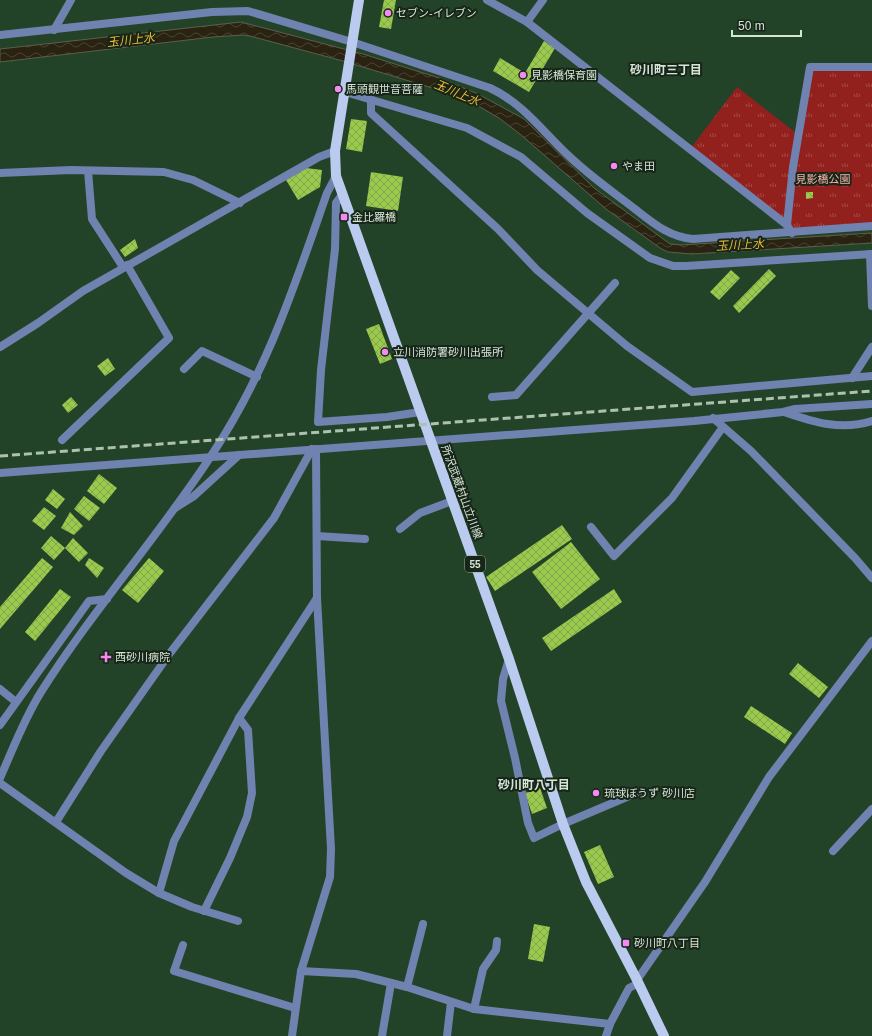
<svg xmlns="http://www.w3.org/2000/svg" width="872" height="1036" viewBox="0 0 872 1036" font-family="Arial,'Noto Sans JP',sans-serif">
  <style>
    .park { fill: url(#park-tufts) }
    .water { fill: url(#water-waves); stroke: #5d5e4c }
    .building { fill: url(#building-cross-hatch) }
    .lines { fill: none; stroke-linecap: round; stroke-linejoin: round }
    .minor { stroke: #7082af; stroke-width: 8 }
    .tertiary { stroke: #7082af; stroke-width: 8 }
    .primary { stroke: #bbcaef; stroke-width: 10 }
    .rail { stroke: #acc2af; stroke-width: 3; stroke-dasharray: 8 4; stroke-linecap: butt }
    .poi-dot { fill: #f38af2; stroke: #182519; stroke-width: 1.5 }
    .labels { text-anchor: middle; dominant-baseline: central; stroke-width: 4; stroke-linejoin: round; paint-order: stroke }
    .shield { fill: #182519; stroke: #9bac9d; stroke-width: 1 }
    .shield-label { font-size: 10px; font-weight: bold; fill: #d3e6d5 }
    .poi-label { font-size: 11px; fill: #d3e6d5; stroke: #182519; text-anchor: start }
    .park-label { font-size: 11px; fill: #f2b2aa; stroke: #182519 }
    .street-label { font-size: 11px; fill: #d3e6d5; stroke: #182519 }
    .water-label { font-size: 12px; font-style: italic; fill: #eab933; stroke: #182519 }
    .neighbourhood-label { font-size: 12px; font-weight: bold; fill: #d3e6d5; stroke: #182519 }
  </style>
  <defs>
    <pattern id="park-tufts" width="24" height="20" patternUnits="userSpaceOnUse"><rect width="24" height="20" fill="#92201d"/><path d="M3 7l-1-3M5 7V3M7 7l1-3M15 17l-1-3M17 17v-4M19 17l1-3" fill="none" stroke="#a54b48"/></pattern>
    <pattern id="water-waves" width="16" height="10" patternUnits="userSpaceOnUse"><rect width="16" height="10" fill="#2a2311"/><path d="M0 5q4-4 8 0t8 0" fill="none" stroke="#484333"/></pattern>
    <pattern id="building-cross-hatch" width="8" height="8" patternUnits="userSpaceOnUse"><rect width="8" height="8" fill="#9ac94e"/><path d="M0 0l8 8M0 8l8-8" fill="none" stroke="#83a84a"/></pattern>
  </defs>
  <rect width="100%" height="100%" fill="#234328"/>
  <polygon class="park" points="872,69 872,225 793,229 691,148 737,87 800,136 813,70"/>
  <polygon class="water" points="241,22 363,54 439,78 478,94 524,119 594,188 670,244 681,245 872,233 872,243 692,254 668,252 660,248 606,209 520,134 499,118 480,107 439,90 343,61 250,36 242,35 213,37 0,62 0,49"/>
  <g class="building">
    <polygon points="384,0 396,0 391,29 379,27"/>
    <polygon points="544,41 555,48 529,92 493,71 500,58 525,73"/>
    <polygon points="351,119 367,121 362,152 346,149"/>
    <polygon points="306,168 322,170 320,187 298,200 286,180"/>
    <polygon points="371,172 403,177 398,211 366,206"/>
    <polygon points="806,192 813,192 813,198 806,199"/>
    <polygon points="135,239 138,248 125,257 120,250"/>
    <polygon points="769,269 776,276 739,313 733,306"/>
    <polygon points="731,270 740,278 719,300 710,292"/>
    <polygon points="379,324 392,359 380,364 366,329"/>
    <polygon points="108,358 115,369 105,376 97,366"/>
    <polygon points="71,397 78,405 68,413 62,405"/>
    <polygon points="99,474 117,488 104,504 87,491"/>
    <polygon points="53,489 65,499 57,509 45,500"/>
    <polygon points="84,496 100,508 89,521 74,509"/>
    <polygon points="44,507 56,516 44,530 32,521"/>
    <polygon points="70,512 83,526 74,535 61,528"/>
    <polygon points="562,525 572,539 495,591 486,577"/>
    <polygon points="51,536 65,548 73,538 88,553 79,562 65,548 54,560 41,548"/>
    <polygon points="571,542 600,579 561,609 532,572"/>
    <polygon points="42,558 53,567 0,629 0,607"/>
    <polygon points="89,558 104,568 97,578 85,565"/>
    <polygon points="149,558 164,571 138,603 122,590"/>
    <polygon points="60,589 71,597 35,641 25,632"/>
    <polygon points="614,589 622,602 551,651 542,638"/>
    <polygon points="798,663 828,687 819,698 789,674"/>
    <polygon points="751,706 792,733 785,744 744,717"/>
    <polygon points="540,788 547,808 532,814 525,793"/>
    <polygon points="600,845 614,877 598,884 584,852"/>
    <polygon points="534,924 550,927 543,962 528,959"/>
  </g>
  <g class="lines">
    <g class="minor">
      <polyline points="487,0 527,22 787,225 792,233"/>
      <polyline points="527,22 543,0"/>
      <polyline points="54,30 71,0"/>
      <path d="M0,35l212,-23 36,-1 104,31 138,46c33,15 54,45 80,69 20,19 43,35 65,52 18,14 34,28 58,30l179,-13"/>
      <polyline points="371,99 371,113 498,229 537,270 627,346 692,392 872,376"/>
      <polyline points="88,171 92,219 123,267"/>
      <polyline points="0,173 71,170 164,172 193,180 240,203"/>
      <polyline points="342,195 336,203 335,249 321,370 318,422 387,417 420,412"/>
      <polyline points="787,225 793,167 810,67 872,67"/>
      <polyline points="870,254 872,306"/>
      <polyline points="0,347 38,323 83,291 319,157 335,151"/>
      <polyline points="184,369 202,351 257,377"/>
      <polyline points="852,378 872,347"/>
      <polyline points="492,397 516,395 615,283"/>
      <polyline points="713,418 751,451 855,558 872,578"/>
      <polyline points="62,440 169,338 127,265"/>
      <polyline points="175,508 194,496 239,455"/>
      <polyline points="591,527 614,556 672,498 723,427"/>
      <polyline points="400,529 420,513 452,501"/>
      <polyline points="317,536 365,539"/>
      <polyline points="509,659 503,679 501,701 515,758 528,823 534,838 563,824 641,791"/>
      <polyline points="0,689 16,702"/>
      <polyline points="0,725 89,601 107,599"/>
      <polyline points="0,783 126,873 159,893 192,907 238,921"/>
      <polyline points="56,822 101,751 170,653 274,518 312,449"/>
      <polyline points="833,851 872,809"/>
      <polyline points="159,893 174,841 239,718 317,598"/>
      <polyline points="204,911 230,858 247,817 252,793 248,730 239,718"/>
      <polyline points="183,945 174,971 295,1008"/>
      <polyline points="301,971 356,974 407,987 474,1009 610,1024"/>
      <polyline points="637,980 705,882 769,777 872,641"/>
      <polyline points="407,987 423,924"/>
      <polyline points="474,1009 483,969 496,950 497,941"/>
      <polyline points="292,1036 301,971 330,877 331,849 317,598 316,449"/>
      <polyline points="382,1036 391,983"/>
      <polyline points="447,1036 451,1002"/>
      <polyline points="606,1036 610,1024 629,988 639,983"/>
    </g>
    <g class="tertiary">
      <polyline points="345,92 467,128 521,157 587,213 650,258 673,266 686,266 872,254"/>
      <path d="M784,412c29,10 57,19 88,9"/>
      <polyline points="0,473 694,421 783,412 795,409 872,404"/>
      <path d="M0,778c13,-29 24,-59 41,-86 52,-82 117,-155 170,-236 56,-84 83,-169 116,-263l9,-17"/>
    </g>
    <polyline class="primary" points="359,0 335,151 336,176 509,659 563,824 586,882 636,978 664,1036"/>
    <polyline class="rail" points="0,456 872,391"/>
  </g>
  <g class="poi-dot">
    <circle cx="388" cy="13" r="4"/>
    <circle cx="523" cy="75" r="4"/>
    <circle cx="338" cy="89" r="4"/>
    <circle cx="614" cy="166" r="4"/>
    <rect x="340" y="213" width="8" height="8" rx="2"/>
    <circle cx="385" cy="352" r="4"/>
    <path d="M104 651h4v4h4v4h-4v4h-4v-4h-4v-4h4z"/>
    <circle cx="596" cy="793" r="4"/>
    <rect x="622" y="939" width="8" height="8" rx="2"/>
  </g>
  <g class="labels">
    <rect class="shield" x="465" y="556" width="20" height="16" rx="3"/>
    <g class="shield-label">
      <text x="475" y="564">55</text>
    </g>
    <g class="poi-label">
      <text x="396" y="13">セブン-イレブン</text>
      <text x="531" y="75">見影橋保育園</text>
      <text x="346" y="89">馬頭観世音菩薩</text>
      <text x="622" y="166">やま田</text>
      <text x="352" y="217">金比羅橋</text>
      <text x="393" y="352">立川消防署砂川出張所</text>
      <text x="115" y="657">西砂川病院</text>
      <text x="604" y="793">琉球ぼうず 砂川店</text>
      <text x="634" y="943">砂川町八丁目</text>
    </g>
    <g class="park-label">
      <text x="823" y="179">見影橋公園</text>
    </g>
    <g class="street-label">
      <text transform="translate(462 492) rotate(70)">所沢武蔵村山立川線</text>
    </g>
    <g class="water-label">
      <text transform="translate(131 40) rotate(-6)">玉川上水</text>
      <text transform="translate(457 93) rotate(23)">玉川上水</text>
      <text transform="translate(740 245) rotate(-3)">玉川上水</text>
    </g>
    <g class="neighbourhood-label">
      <text x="666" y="70">砂川町三丁目</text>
      <text x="534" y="785">砂川町八丁目</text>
    </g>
  </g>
  <path d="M732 30v6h69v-6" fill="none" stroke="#d3e6d5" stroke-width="2"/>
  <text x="738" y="30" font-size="12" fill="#d3e6d5" stroke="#182519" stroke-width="3" paint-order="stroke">50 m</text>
</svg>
